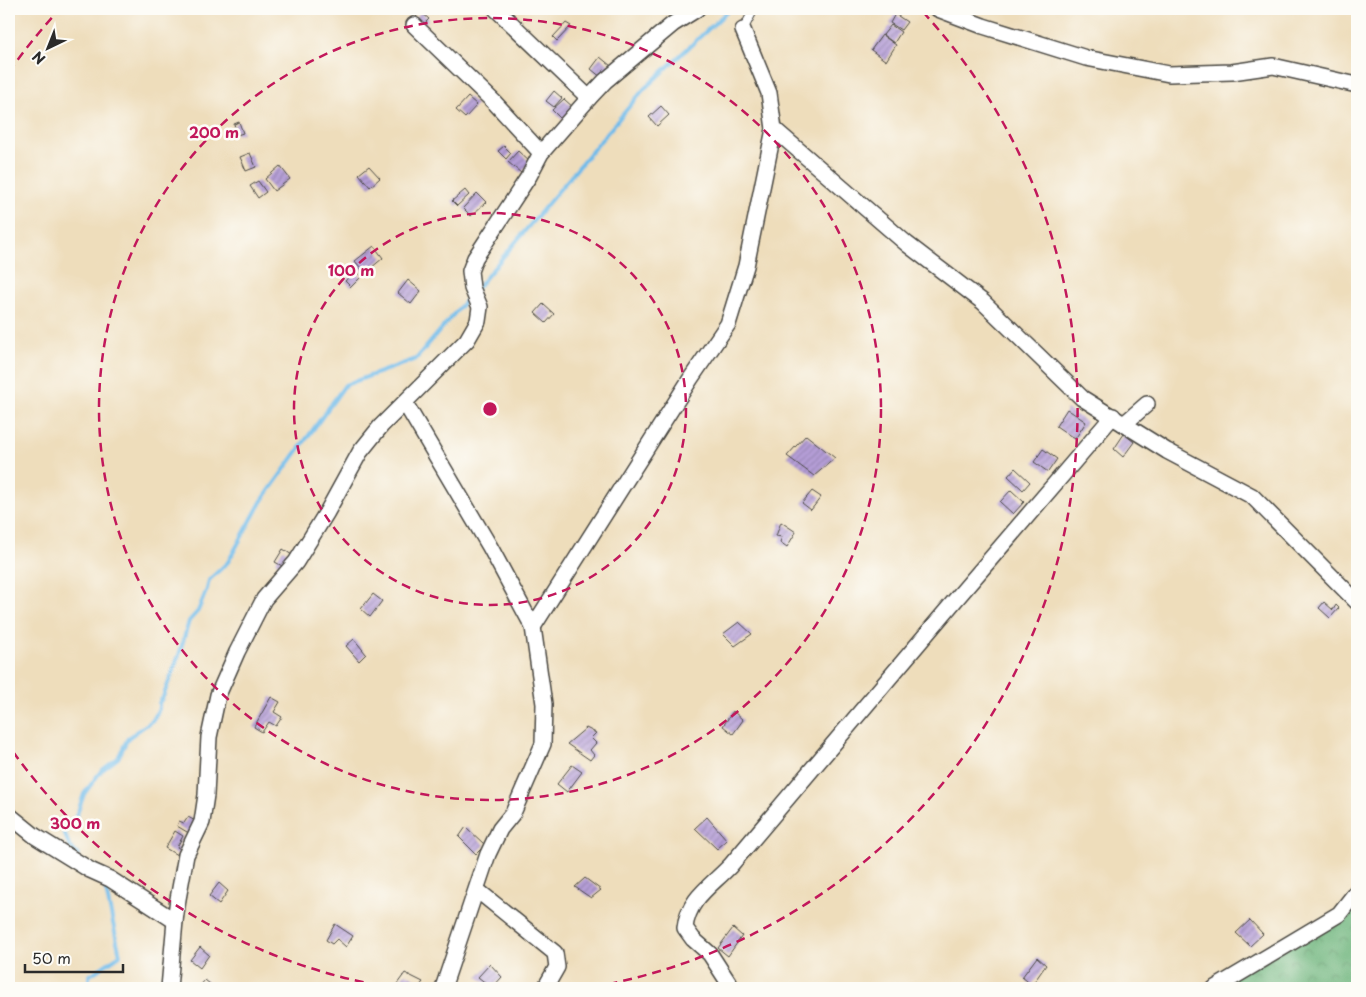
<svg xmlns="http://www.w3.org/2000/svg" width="1366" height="997" viewBox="0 0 1366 997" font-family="'Playpen Sans',sans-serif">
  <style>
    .forest { fill: url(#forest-crowns); stroke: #4c7052 }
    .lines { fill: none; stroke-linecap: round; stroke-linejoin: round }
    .stream { stroke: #71bcea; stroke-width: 4 }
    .building { fill: url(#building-hatch) }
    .lane-casing { stroke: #484641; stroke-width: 10 }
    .street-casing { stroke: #484641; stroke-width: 18 }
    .lane { stroke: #fff; stroke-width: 8 }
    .street { stroke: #fff; stroke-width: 15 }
    .ring { fill: none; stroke: #c2185b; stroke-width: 2.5; stroke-dasharray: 9 6 }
    .centre { fill: #c2185b; stroke: #fdfcf7; stroke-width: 2.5 }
    .ring-label { font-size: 15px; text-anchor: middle; font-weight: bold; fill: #c2185b; stroke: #fdfcf7; stroke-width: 5; stroke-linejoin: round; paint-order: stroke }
  </style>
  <defs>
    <pattern id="forest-crowns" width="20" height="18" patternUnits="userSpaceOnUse" patternTransform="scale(1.25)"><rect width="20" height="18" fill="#6cb47a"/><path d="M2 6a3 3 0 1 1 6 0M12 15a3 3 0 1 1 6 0" fill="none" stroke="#599364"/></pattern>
    <pattern id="building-hatch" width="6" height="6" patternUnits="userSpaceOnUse" patternTransform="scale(1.25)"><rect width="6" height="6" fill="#b59ed7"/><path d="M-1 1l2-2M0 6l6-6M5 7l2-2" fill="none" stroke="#9381af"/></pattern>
  </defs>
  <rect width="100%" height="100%" fill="#fdfcf7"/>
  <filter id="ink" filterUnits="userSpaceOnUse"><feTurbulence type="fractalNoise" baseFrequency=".02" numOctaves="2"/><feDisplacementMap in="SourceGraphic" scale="10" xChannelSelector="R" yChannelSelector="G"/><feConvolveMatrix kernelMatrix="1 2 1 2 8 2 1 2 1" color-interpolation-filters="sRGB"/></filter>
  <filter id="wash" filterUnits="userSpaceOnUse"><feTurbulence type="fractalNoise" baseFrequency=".0096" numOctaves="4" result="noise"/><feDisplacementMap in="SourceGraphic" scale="20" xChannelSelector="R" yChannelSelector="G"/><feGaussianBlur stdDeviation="1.12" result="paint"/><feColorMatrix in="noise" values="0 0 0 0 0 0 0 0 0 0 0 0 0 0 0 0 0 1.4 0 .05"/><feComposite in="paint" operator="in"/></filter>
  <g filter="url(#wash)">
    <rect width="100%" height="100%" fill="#edb"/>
    <polygon class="forest" points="1357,891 1357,988 1215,988 1339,914"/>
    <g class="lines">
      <g class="stream">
        <polyline points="477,288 644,89 730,9"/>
        <polyline points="78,855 69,845 64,832 68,823 76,817 84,794 101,771 118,758 128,738 153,720 159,709 159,703 163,697 179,655 189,621 198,611 207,589 209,580 228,562 261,502 345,385 416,359 470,295"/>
        <polyline points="89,988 89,976 120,955 104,882"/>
      </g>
    </g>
    <g id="blocks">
      <g class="building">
        <polygon points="421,12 429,19 422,26 415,18"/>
        <polygon points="895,14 907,22 901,30 890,23"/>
        <polygon points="566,23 571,26 557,41 553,37"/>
        <polygon points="891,25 901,32 894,43 883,35"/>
        <polygon points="882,35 896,45 886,61 871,50"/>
        <polygon points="600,57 611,66 602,78 591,69"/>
        <polygon points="554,91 562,98 554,107 546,101"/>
        <polygon points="468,97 477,105 465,118 456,110"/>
        <polygon points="564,99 574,108 562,120 552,110"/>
        <polygon points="661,106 669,115 657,126 649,117"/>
        <polygon points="239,122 243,133 237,135 234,124"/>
        <polygon points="504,146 511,153 506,159 498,151"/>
        <polygon points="518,151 531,163 521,173 508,162"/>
        <polygon points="250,153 256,167 246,171 240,157"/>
        <polygon points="280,166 290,179 274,191 265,179"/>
        <polygon points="369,166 380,178 370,187 359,174"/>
        <polygon points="258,181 266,192 258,198 250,186"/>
        <polygon points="465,190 469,195 457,206 452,201"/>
        <polygon points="477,193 486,202 471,216 463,208"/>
        <polygon points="374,246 383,258 365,273 355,261"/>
        <polygon points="356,271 361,277 351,287 345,281"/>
        <polygon points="408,280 421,291 411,304 398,293"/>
        <polygon points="543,304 554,314 546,323 535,313"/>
        <polygon points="1067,409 1086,422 1075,439 1056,426"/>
        <polygon points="1124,434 1134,442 1123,457 1114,449"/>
        <polygon points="806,435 835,458 814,476 787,456"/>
        <polygon points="1043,449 1057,459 1048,472 1034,462"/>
        <polygon points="1015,468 1030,482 1023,490 1008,476"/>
        <polygon points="1011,490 1024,502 1013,514 1000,502"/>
        <polygon points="812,491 821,497 811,510 802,503"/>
        <polygon points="781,522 796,532 787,547 780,542 782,537 776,536"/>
        <polygon points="283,549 292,555 284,567 275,562"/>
        <polygon points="373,594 382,601 370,617 361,609"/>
        <polygon points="1324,602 1333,610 1336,605 1339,608 1330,618 1319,608"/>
        <polygon points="739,622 752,634 735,646 723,634"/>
        <polygon points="354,639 366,654 359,661 346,646"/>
        <polygon points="271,697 280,702 274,712 282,717 276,726 269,722 262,732 254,727"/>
        <polygon points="733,711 743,720 733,734 723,726"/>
        <polygon points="586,728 596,733 591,738 596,743 590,750 594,755 590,760 567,744"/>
        <polygon points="572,765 582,772 567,792 557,784"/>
        <polygon points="188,817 199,823 192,835 177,826 179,821 184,823"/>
        <polygon points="707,817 727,840 717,849 695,828"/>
        <polygon points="466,827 485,845 476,854 459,837"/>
        <polygon points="175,831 183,836 177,847 180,849 177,855 165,848"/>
        <polygon points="585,878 601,890 591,898 575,887"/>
        <polygon points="219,883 228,891 219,904 209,896"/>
        <polygon points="1250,920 1263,934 1250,946 1236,933"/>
        <polygon points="335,924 353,936 346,947 337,939 332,944 326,940"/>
        <polygon points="733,928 742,936 728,956 718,948"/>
        <polygon points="200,947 209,955 200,968 190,960"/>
        <polygon points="1037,957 1046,965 1032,985 1022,977"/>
        <polygon points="490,964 502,977 492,988 478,977"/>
        <polygon points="405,973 423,982 418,988 404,988 397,984"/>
        <polygon points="205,980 215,988 198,988"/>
      </g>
    </g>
  </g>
  <g filter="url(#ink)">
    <use href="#blocks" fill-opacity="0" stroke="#484641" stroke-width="1"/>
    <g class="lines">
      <defs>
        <polyline id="lane" points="743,30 754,9"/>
        <g id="street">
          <polyline points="496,9 589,98"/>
          <polyline points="938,9 983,26 1086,58 1169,74 1232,72 1273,66 1357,85"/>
          <polyline points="414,25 495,103 541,153"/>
          <polyline points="774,129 907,244 983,302 1082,398 1167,451 1252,496 1357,602"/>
          <polyline points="405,403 490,547 533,627 544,704 543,744 513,813 500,829 488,854 443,988"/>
          <polyline points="1124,424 1147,404"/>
          <polyline points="533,627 691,378 728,324 746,266 774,129 769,93 743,30"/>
          <polyline points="9,815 35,836 90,870 110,879 175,921"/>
          <polyline points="477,890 555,953 557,967 545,988"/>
          <polyline points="169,988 175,921 178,899 186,855 202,822 206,795 209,737 218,695 237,652 264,599 296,562 327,512 360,452 381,426 467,340 478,321 480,307 472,288 470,271 475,258 529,176 541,153 589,98 605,81 673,24 697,9"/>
          <path d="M732,988l-22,-34 -17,-15 -8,-11c3,-29 26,-42 45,-62l227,-268 156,-182"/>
          <polyline points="1215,988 1339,914 1357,891"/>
        </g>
      </defs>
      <use href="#lane" class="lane-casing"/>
      <use href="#street" class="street-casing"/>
      <use href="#lane" class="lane"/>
      <use href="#street" class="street"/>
    </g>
  </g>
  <g class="ring">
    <circle cx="490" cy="409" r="196"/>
    <circle cx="490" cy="409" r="391"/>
    <path d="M393 988A587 587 0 0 1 9 746M9 72A587 587 0 0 1 57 12M923 12A587 587 0 0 1 587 988"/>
  </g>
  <circle cx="490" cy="409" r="8" class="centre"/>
  <g class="ring-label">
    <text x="214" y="138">200 m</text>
    <text x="351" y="276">100 m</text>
    <text x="75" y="829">300 m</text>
  </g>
  <rect width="1366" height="997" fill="none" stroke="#fdfcf7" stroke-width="30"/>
  <g transform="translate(48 48) rotate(223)" stroke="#fdfcf7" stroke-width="4" paint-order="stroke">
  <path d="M0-4L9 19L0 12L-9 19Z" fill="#2b2b2b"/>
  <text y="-8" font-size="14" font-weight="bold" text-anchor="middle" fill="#2b2b2b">N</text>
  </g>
  <path d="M25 964v8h98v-8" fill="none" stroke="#2b2b2b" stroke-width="2.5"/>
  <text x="32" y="964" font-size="15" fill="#2b2b2b" stroke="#fdfcf7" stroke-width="4" paint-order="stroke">50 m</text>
</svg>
